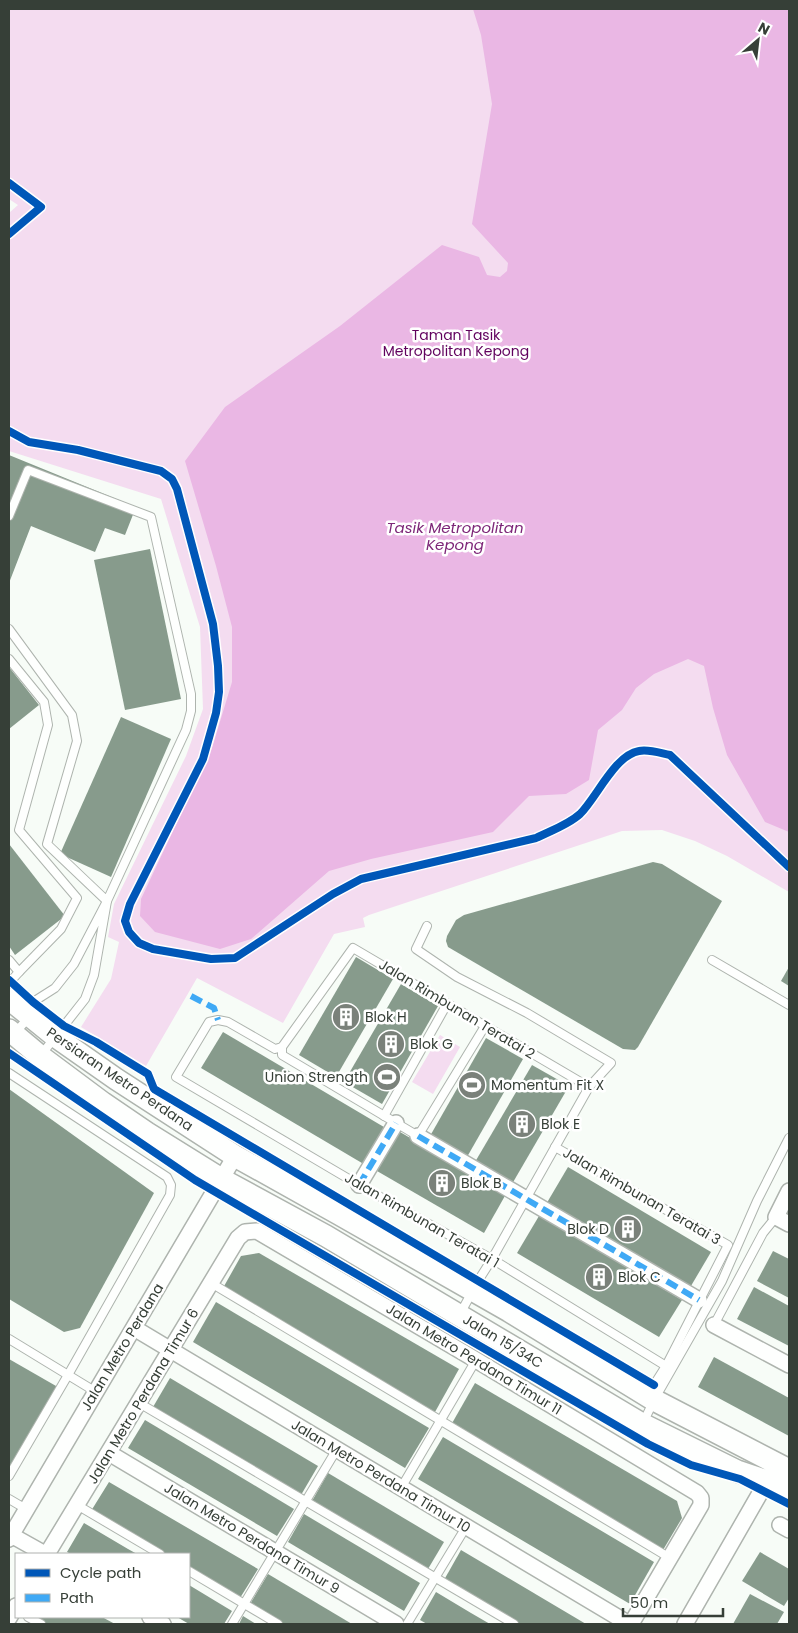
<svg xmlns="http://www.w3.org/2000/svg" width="798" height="1633" viewBox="0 0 798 1633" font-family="Poppins,sans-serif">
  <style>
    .green { fill: #f4dcf0 }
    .water { fill: #eab7e4 }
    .building { fill: #879b8c }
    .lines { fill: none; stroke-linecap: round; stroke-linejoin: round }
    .lane-casing { stroke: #aeb4ae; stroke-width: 10 }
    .street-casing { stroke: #aeb4ae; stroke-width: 18 }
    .secondary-casing { stroke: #aeb4ae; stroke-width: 24 }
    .lane { stroke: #fefffe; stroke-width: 8 }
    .street { stroke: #fefffe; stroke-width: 15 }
    .secondary { stroke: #fefffe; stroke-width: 21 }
    .quiet { stroke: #3fa9f5; stroke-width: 6; stroke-dasharray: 12 6; stroke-linecap: butt }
    .cycleway-casing { stroke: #fff; stroke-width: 11 }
    .cycleway { stroke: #0057b8; stroke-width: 8 }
    .labels { text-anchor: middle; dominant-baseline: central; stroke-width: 5; stroke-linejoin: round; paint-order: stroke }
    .park-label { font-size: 14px; fill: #61025e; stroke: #fff }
    .street-label { font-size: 14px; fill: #363f37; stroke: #fff }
    .poi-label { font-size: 14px; fill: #363f37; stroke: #fff; text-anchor: start }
    .water-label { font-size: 15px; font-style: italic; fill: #7d2678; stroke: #fff }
  </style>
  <rect width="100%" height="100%" fill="#f7fcf7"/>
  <g class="green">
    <polygon points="9,9 789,9 789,892 727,856 695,841 662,830 622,831 369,915 363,918 365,927 334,934 283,1023 197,978 146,1066 81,1027 111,979 119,942 108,937 114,904 186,756 203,709 200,627 161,499 9,451 9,213 18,205 9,199"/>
    <polygon points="440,1035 460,1047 433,1094 412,1082"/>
  </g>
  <polygon class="water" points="473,9 789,9 789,832 765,822 727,755 713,708 704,666 688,659 654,674 636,688 622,710 598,730 589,780 566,794 529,796 493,832 371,859 329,871 251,939 220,949 155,932 140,916 141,899 212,748 232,682 232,627 216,566 185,461 225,407 340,326 442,245 479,257 487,275 500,277 507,271 508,263 472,224 492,104 481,35"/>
  <g class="building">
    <polygon points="9,455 136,507 125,535 105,528 95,552 31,526 9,583"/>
    <polygon points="150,549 181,699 125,710 94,560"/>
    <polygon points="9,667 39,705 9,729"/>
    <polygon points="121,717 171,739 111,877 60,854"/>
    <polygon points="9,844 65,916 15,955 9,946"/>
    <polygon points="653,862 662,864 722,901 638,1047 635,1050 623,1049 448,947 446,941 447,936 456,920 464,915"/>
    <polygon points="356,957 393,979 336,1077 299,1055"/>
    <polygon points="789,967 789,986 781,981"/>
    <polygon points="401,984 438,1006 382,1104 344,1082"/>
    <polygon points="223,1032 389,1130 367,1166 201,1068"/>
    <polygon points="486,1038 523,1059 467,1157 430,1136"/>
    <polygon points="532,1065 569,1086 512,1184 475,1162"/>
    <polygon points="9,1089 154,1193 80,1328 64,1332 9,1299"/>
    <polygon points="400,1132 506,1194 484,1233 377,1171"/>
    <polygon points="568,1167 711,1252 688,1291 545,1206"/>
    <polygon points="539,1216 682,1300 659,1337 517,1253"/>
    <polygon points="773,1251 789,1259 789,1298 757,1281"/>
    <polygon points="259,1253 459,1369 435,1412 223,1288 241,1256"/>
    <polygon points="754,1287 789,1306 789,1346 737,1319"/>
    <polygon points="216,1302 429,1428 405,1468 193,1342"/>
    <polygon points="714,1357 789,1398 789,1436 698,1387"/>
    <polygon points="9,1359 63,1390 10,1480 9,1480"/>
    <polygon points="170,1378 318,1466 301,1495 153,1407"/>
    <polygon points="475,1383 677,1501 682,1518 663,1550 451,1425"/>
    <polygon points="145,1420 294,1509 277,1536 128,1448"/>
    <polygon points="443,1437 654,1562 630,1604 418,1479"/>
    <polygon points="328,1473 444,1542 428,1569 312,1501"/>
    <polygon points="109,1482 258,1569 240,1598 189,1568 189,1554 165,1554 91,1511"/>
    <polygon points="304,1514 420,1583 404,1611 288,1542"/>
    <polygon points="84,1523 128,1549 137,1554 71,1554 67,1552"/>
    <polygon points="461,1550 586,1624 518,1624 444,1580"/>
    <polygon points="760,1552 789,1569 789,1598 784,1606 742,1581"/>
    <polygon points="268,1574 352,1624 284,1624 250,1604"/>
    <polygon points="189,1585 232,1611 224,1624 189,1624 177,1617 189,1617"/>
    <polygon points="436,1592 471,1613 490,1624 427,1624 420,1620"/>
    <polygon points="750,1594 784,1612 777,1624 733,1624"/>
    <polygon points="243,1616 256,1624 239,1624"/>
    <polygon points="32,1617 102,1617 115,1624 45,1624"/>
  </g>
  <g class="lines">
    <defs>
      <g id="lane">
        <polyline points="9,516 28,470 151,517 191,694 191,711 186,730 107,901 47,844 77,741 72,715 9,629"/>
        <polyline points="9,659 44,702 48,725 19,830 77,898 61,929 19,972 9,960"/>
        <polyline points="427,926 416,949 457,977 527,1013 611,1063 589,1087"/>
        <polyline points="712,960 789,1005"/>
        <polyline points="9,983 19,972"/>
        <polyline points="15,1033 30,1016 33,1002 55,988 74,964 107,901 94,975 85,999 41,1055"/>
        <polyline points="282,1047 282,1055 418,1136 485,1026"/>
        <polyline points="9,1073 167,1177 171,1185 170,1195 68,1375 9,1476"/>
        <polyline points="384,1116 447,1004"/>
        <polyline points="555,1147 728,1245 666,1366 654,1385 654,1398"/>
        <polyline points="211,1283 670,1558"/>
        <polyline points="460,1314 478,1281 492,1259 589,1087 353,948 282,1047 275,1049 228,1022 218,1020 209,1022 176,1077 359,1185 492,1259 666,1366"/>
        <polyline points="714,1325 763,1233 776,1217"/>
        <polyline points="9,1339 96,1392"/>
        <polyline points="139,1403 514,1624"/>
        <polyline points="643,1423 654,1400 722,1281 757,1201 789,1138"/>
        <polyline points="401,1488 476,1360"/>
        <polyline points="9,1499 26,1509"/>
        <polyline points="77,1505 160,1554"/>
        <polyline points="189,1571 278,1624"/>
        <polyline points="28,1617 41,1624"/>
        <polyline points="232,1624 337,1449"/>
        <polyline points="407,1624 466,1527"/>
      </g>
      <g id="street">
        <polyline points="418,1136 699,1300"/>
        <polyline points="359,1185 396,1123"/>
        <polyline points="789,1191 776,1217 789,1224"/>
        <polyline points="714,1325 789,1365"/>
        <polyline points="134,1328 629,1624"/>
        <polyline points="109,1453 396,1624"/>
        <polyline points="780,1525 789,1530"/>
        <polyline points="11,1535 45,1554"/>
        <polyline points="9,1539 235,1156"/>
        <polyline points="47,1554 238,1238 245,1232 257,1231 476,1360 697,1493 701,1498 701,1505 631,1624"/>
        <polyline points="150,1617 163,1624"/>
        <polyline points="9,1618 16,1606"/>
        <polyline points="685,1624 771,1474"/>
      </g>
      <g id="secondary">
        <polyline points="9,999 56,1037 116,1079 235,1156 339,1214 509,1311 654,1400 789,1470"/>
        <polyline points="9,1030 40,1056 103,1103 147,1133 221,1179 326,1236 642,1424 737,1471 767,1481 789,1491"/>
      </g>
    </defs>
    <use href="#lane" class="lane-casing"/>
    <use href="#street" class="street-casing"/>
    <use href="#secondary" class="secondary-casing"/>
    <use href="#lane" class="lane"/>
    <use href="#street" class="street"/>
    <use href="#secondary" class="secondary"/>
    <g class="quiet">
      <polyline points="191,996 214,1008 218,1020"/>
      <polyline points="418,1136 699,1300"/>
      <polyline points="359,1185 396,1123"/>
    </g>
    <defs>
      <g id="cycleway">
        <polyline points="9,183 41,207 9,234"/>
        <path d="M9,431l20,11 49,8 83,21 11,8 5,10 36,135 5,42 1,26 -3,21 -13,46 -73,145 -5,17 4,11 10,11 14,6 58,10 24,-1 98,-64 28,-15 175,-41c14,-7 32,-13 44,-24 17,-17 35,-59 59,-63 10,-2 21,2 31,4l119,112"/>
        <polyline points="9,980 33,1002 64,1026 96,1042 148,1074 154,1089 654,1385"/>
        <polyline points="9,1053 195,1180 648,1444 691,1465 740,1479 789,1504"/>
      </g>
    </defs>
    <use href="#cycleway" class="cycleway-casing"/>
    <use href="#cycleway" class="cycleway"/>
  </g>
  <defs>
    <symbol id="building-disc" viewBox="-11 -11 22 22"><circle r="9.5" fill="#7a817a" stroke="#fff"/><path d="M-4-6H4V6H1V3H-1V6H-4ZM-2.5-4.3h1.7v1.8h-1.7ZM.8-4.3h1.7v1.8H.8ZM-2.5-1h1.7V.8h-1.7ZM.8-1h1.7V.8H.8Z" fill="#fff"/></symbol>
    <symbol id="stadium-disc" viewBox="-11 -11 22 22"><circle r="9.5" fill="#7a817a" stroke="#fff"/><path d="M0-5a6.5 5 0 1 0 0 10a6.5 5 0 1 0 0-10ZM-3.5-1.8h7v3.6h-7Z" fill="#fff"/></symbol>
  </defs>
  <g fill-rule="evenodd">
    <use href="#building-disc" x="330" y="1001" width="32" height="32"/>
    <use href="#building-disc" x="375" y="1028" width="32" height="32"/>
    <use href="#stadium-disc" x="371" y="1061" width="32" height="32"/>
    <use href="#stadium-disc" x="456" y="1069" width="32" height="32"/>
    <use href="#building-disc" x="506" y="1108" width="32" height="32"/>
    <use href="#building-disc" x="426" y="1167" width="32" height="32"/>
    <use href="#building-disc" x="612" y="1213" width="32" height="32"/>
    <use href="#building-disc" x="583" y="1261" width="32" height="32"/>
  </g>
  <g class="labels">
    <g class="park-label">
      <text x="456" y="335">Taman Tasik<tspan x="456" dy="16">Metropolitan Kepong</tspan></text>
    </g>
    <g class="street-label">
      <text transform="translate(457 1009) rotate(31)">Jalan Rimbunan Teratai 2</text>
      <text transform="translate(120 1079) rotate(34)">Persiaran Metro Perdana</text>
      <text transform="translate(642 1196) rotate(30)">Jalan Rimbunan Teratai 3</text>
      <text transform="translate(422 1220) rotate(30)">Jalan Rimbunan Teratai 1</text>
      <text transform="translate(503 1341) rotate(31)">Jalan 15/34C</text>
      <text transform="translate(122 1347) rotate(-59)">Jalan Metro Perdana</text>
      <text transform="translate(474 1359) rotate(31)">Jalan Metro Perdana Timur 11</text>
      <text transform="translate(143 1396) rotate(-59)">Jalan Metro Perdana Timur 6</text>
      <text transform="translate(381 1476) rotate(31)">Jalan Metro Perdana Timur 10</text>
      <text transform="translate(252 1538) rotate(31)">Jalan Metro Perdana Timur 9</text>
    </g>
    <g class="poi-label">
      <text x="365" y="1017">Blok H</text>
      <text x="410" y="1044">Blok G</text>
      <text x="368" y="1077" text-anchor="end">Union Strength</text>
      <text x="491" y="1085">Momentum Fit X</text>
      <text x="541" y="1124">Blok E</text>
      <text x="461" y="1183">Blok B</text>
      <text x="609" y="1229" text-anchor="end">Blok D</text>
      <text x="618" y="1277">Blok C</text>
    </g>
    <g class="water-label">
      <text x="455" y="527">Tasik Metropolitan<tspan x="455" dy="17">Kepong</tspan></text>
    </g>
  </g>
  <rect width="798" height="1633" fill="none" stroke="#363f37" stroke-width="20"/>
  <rect x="15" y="1553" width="175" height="65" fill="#ffffff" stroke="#afb2af"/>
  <rect x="25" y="1569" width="25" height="8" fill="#0057b8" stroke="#afb2af"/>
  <text x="60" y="1578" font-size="15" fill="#363f37">Cycle path</text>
  <rect x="25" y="1594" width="25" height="8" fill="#3fa9f5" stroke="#afb2af"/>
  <text x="60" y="1603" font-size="15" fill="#363f37">Path</text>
  <g transform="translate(758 40) rotate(28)" stroke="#ffffff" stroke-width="4" paint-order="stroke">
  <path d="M0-4L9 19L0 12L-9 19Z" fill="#363f37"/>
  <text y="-8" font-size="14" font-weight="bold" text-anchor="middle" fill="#363f37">N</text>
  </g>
  <path d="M623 1608v8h100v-8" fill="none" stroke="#363f37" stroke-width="2.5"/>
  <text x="630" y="1608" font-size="15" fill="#363f37" stroke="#ffffff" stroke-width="4" paint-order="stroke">50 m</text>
</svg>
